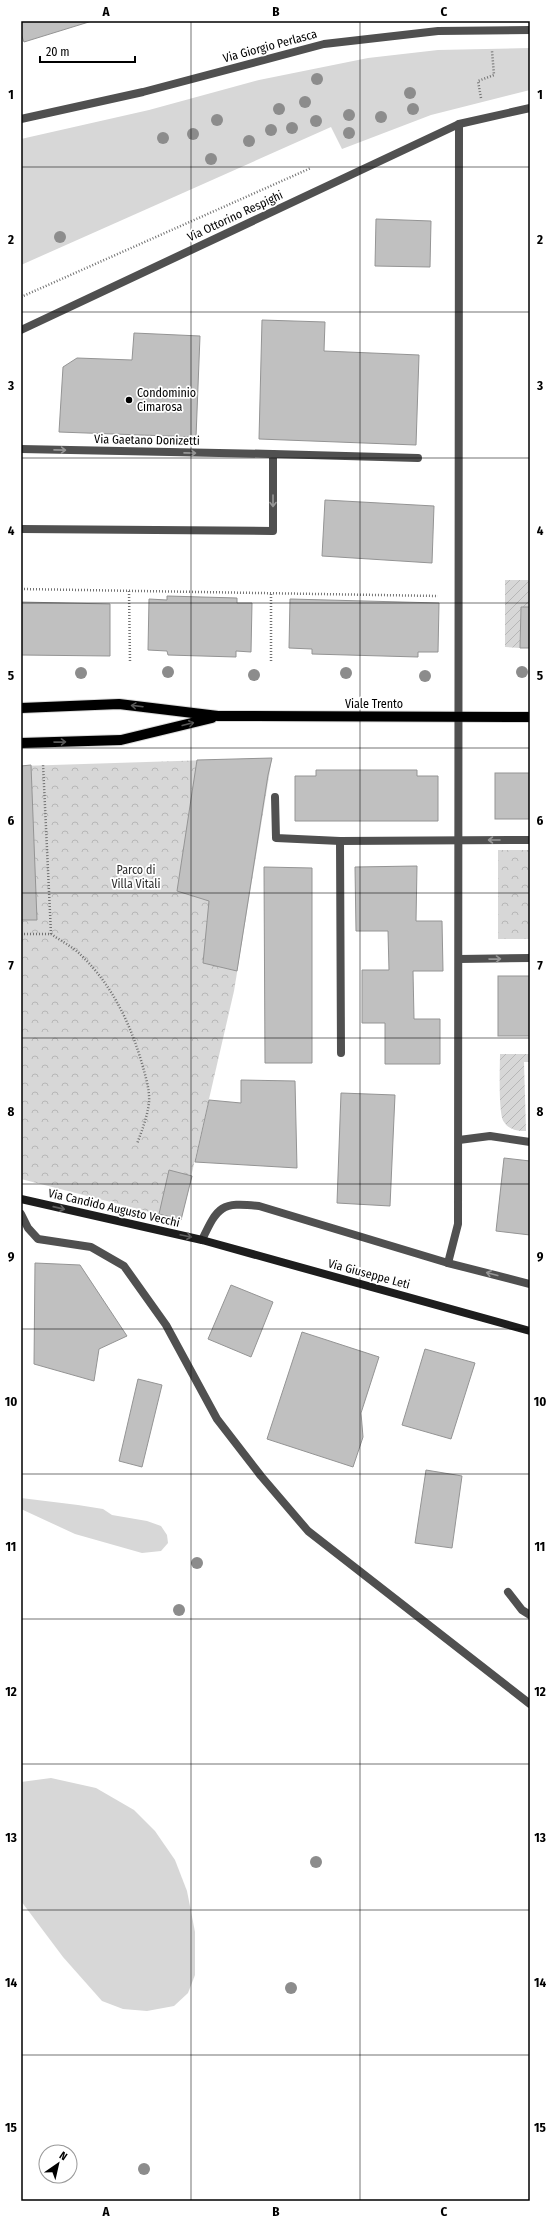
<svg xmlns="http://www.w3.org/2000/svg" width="551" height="2222" viewBox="0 0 551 2222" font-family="'Fira Sans Condensed',sans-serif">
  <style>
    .grass { fill: #d7d7d7 }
    .park { fill: url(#park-crowns) }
    .garden { fill: url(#garden-furrows) }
    .building { fill: #c0c0c0; stroke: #949494 }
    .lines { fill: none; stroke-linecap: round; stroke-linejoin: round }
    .primary-casing { stroke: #dbdbdb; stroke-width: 12 }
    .path { stroke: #727272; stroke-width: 2.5; stroke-dasharray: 1 2; stroke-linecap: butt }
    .service { stroke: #505050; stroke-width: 8 }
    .minor { stroke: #505050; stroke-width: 8 }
    .tertiary { stroke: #505050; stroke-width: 8 }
    .secondary { stroke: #1d1d1d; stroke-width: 8 }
    .primary { stroke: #000; stroke-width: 10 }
    .tree { fill: #8c8c8c }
    .oneway { stroke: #969696 }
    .oneway2 { stroke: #595959 }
    .oneway3 { stroke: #616161 }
    .grid { fill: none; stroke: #000; stroke-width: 1; stroke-opacity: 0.55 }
    .poi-dot { fill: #000; stroke: #fff; stroke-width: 1.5 }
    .labels { text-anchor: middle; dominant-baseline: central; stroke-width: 3.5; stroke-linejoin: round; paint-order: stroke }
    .street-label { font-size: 12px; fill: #000; stroke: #fff }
    .poi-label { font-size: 12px; fill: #000; stroke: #fff; text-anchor: start }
    .park-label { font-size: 12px; fill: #2e2e2e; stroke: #fff }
    .neatline { fill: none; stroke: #000; stroke-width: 1.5 }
    .grid-label { font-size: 13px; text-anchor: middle; font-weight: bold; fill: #000 }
  </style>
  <defs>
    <pattern id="park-crowns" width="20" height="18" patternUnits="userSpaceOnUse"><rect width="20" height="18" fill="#d7d7d7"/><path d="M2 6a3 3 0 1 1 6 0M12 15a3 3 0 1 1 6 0" fill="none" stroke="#b7b7b7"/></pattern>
    <pattern id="garden-furrows" width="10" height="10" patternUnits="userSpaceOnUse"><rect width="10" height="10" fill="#d7d7d7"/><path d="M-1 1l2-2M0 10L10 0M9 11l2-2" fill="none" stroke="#b7b7b7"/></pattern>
  </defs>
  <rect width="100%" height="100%" fill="#fff"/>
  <g class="grass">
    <polygon points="530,48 530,90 431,115 342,149 331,127 21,265 21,139 149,110 259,80 368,58 438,50"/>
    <polygon points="21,1498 78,1505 103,1509 112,1515 147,1521 161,1526 167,1535 168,1543 161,1551 142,1553 75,1534 21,1509"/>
    <polygon points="51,1778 96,1788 134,1810 155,1831 175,1860 187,1891 195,1932 195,1975 188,1993 174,2006 147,2011 123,2009 102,2001 63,1957 21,1901 21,1782"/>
  </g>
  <g class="park">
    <polygon points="272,758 234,991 181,1220 21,1179 21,766"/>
    <rect x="498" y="850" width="32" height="89"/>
  </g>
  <g class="garden">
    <polygon points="505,580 530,580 530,607 521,607 520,648 505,647"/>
    <path d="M500,1054h30v8h-6l2,69c-8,0 -17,-1 -22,-9 -6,-7 -4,-56 -4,-68z"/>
  </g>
  <g class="building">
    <polygon points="21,21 92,21 24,42 21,34"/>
    <polygon points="376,219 431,221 430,267 375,266"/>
    <polygon points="262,320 325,322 324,351 419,355 416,445 259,439"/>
    <polygon points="134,333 200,336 196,437 59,432 63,367 77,358 132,360"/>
    <polygon points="325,500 434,506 432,563 322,556"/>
    <polygon points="167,596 237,598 237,603 252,603 251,652 236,651 236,657 168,655 167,651 148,650 149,599 167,600"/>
    <polygon points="290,599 439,603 438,652 418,652 418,657 312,654 312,649 289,648"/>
    <polygon points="21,602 110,604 110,656 21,655"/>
    <polygon points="521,607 530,607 530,648 520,648"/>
    <polygon points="272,758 268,775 237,971 203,963 209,901 177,891 197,760"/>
    <polygon points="31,765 37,920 21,920 21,766"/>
    <polygon points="316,770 417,770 417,776 438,776 438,821 295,821 295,776 316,776"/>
    <rect x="495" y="773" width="35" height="46"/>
    <polygon points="417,866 416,921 442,921 443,971 413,971 414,1019 440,1019 440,1064 385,1064 385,1023 362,1023 362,970 389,970 388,931 356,931 355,867"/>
    <polygon points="264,867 312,868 312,1063 265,1063"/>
    <rect x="498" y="976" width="32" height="60"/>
    <polygon points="241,1080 295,1081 297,1168 195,1162 209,1100 241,1103"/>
    <polygon points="341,1093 395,1095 390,1206 337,1203"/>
    <polygon points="504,1158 530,1161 530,1235 496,1231"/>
    <polygon points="169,1170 192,1176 181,1220 159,1214"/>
    <polygon points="35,1263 80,1265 127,1336 99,1349 94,1381 34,1364"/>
    <polygon points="231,1285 273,1302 251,1357 208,1339"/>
    <polygon points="302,1332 379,1357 361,1413 363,1437 353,1467 267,1439"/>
    <polygon points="425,1349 475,1363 451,1439 402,1425"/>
    <polygon points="138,1379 162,1385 142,1467 119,1461"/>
    <polygon points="426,1470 462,1476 452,1548 415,1543"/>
  </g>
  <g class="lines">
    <defs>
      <g id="primary">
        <polyline points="21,708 119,704 218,716 530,717"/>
        <polyline points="21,743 121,740 212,718"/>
      </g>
    </defs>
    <use href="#primary" class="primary-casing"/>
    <g class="path">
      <polyline points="481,98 478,81 494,75 492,51"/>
      <polyline points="21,297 311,168"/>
      <polyline points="21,589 438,596"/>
      <polyline points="129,591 130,662"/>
      <polyline points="271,661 271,593"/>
      <polyline points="21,934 51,934 43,764"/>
      <path d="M51,934c10,7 22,13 30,21 32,31 50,70 62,112 3,11 7,24 6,36 -2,15 -7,27 -12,41"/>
    </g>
    <g class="service">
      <polyline points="21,449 273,454 273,531 21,529"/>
      <polyline points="273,454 418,458"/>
      <polyline points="275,797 276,838 340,841 530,840"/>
      <polyline points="340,841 341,1053"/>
      <polyline points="21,1214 28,1228 38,1239 91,1247 124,1266 166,1325 217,1419 261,1476 308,1531 530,1704"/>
    </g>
    <g class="minor">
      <polyline points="21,119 143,92 324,44 438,31 530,30"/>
      <polyline points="459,959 530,958"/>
      <polyline points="459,1140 490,1136 530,1142"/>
      <polyline points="448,1263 530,1284"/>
      <polyline points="508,1592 522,1610 530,1615"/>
    </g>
    <g class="tertiary">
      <polyline points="21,330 459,124 530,108"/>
      <path d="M202,1240c16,-34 19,-38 57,-34l189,57 10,-39 1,-1100"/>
    </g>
    <polyline class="secondary" points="21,1199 202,1240 530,1331"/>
    <use href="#primary" class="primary"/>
  </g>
  <g class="tree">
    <circle cx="317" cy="79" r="6"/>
    <circle cx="410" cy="93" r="6"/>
    <circle cx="305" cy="102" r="6"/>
    <circle cx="279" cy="109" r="6"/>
    <circle cx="413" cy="109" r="6"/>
    <circle cx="349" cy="115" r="6"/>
    <circle cx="381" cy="117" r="6"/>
    <circle cx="217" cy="120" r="6"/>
    <circle cx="316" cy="121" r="6"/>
    <circle cx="292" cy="128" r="6"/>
    <circle cx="271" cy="130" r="6"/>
    <circle cx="349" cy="133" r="6"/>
    <circle cx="193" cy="134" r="6"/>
    <circle cx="163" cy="138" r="6"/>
    <circle cx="249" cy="141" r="6"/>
    <circle cx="211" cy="159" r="6"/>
    <circle cx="60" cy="237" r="6"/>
    <circle cx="168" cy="672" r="6"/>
    <circle cx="522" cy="672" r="6"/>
    <circle cx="81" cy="673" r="6"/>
    <circle cx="346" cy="673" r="6"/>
    <circle cx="254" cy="675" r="6"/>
    <circle cx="425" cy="676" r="6"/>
    <circle cx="197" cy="1563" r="6"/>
    <circle cx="179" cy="1610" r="6"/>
    <circle cx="316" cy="1862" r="6"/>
    <circle cx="291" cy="1988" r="6"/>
    <circle cx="144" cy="2169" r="6"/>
  </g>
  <defs><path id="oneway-shaft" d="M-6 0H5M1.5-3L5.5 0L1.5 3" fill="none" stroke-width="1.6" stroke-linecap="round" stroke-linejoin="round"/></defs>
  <g class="oneway">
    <use href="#oneway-shaft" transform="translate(60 450) rotate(1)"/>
    <use href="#oneway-shaft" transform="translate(190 453) rotate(1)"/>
    <use href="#oneway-shaft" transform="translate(273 501) rotate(90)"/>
    <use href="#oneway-shaft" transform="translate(494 840) rotate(180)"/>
    <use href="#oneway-shaft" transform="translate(495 959) rotate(-1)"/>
    <use href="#oneway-shaft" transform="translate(492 1274) rotate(-165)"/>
  </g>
  <g class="oneway2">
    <use href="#oneway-shaft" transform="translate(137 706) rotate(-173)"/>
    <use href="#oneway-shaft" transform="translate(188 724) rotate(-14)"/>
    <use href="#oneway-shaft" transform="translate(60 742) rotate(-1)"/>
  </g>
  <g class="oneway3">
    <use href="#oneway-shaft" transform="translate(59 1208) rotate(13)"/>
    <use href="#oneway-shaft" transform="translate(186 1236) rotate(12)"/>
  </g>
  <path class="grid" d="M191,21v2180M360,21v2180M21,167h509M21,312h509M21,458h509M21,603h509M21,748h509M21,893h509M21,1038h509M21,1184h509M21,1329h509M21,1474h509M21,1619h509M21,1764h509M21,1910h509M21,2055h509"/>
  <circle class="poi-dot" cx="129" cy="400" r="4"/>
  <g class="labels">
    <g class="street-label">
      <text transform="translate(270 46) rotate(-15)">Via Giorgio Perlasca</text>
      <text transform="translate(235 216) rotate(-25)">Via Ottorino Respighi</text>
      <text transform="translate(147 440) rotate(1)">Via Gaetano Donizetti</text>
      <text x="374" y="704">Viale Trento</text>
      <text transform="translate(114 1208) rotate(13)">Via Candido Augusto Vecchi</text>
      <text transform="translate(369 1274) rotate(15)">Via Giuseppe Leti</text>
    </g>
    <g class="poi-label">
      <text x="137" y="393">Condominio<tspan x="137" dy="14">Cimarosa</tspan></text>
    </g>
    <g class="park-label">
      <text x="136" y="870">Parco di<tspan x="136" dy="14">Villa Vitali</tspan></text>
    </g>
  </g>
  <rect width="551" height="2222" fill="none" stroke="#ffffff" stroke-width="44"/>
  <g transform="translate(58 2164) rotate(34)"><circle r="19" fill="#ffffff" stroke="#999999"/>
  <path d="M0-3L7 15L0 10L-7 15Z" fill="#000000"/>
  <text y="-6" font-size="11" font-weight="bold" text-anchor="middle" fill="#000000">N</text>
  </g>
  <path d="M40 56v6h95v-6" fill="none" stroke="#000000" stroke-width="2"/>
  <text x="46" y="56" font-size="12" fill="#000000" stroke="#ffffff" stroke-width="3" paint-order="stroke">20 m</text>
  <rect x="22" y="22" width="507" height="2178" class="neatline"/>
  <g class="grid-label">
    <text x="106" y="16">A</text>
    <text x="276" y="16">B</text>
    <text x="444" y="16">C</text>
    <text x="11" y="99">1</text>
    <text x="540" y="99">1</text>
    <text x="11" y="244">2</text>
    <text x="540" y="244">2</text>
    <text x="11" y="390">3</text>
    <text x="540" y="390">3</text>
    <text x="11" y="535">4</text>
    <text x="540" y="535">4</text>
    <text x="11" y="680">5</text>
    <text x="540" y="680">5</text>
    <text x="11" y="825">6</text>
    <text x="540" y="825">6</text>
    <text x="11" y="970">7</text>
    <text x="540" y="970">7</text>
    <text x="11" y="1116">8</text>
    <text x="540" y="1116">8</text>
    <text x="11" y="1261">9</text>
    <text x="540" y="1261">9</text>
    <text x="11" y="1406">10</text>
    <text x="540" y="1406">10</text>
    <text x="11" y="1551">11</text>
    <text x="540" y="1551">11</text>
    <text x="11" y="1696">12</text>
    <text x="540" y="1696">12</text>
    <text x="11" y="1842">13</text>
    <text x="540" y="1842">13</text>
    <text x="11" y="1987">14</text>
    <text x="540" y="1987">14</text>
    <text x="11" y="2132">15</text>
    <text x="540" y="2132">15</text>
    <text x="106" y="2216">A</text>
    <text x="276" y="2216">B</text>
    <text x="444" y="2216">C</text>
  </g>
</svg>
